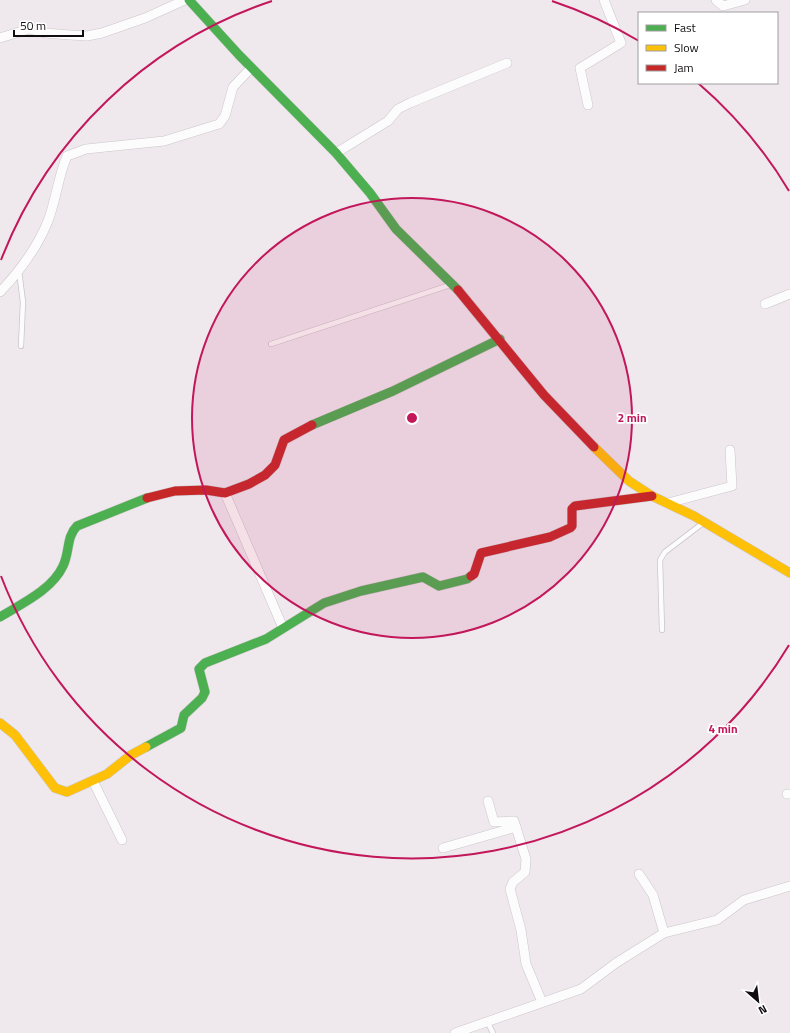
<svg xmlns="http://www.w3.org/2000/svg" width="790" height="1033" viewBox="0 0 790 1033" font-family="'Titillium Web',sans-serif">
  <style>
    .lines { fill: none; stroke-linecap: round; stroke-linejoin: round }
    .lane-casing { stroke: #cbc6ca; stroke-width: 6 }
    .street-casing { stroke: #cbc6ca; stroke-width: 10 }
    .fast-casing { stroke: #cbc6ca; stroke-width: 10 }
    .slow-casing { stroke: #cbc6ca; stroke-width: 10 }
    .jam-casing { stroke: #cbc6ca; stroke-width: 10 }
    .lane { stroke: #fdfcfc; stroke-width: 4.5 }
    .street { stroke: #fdfcfc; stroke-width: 9 }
    .fast { stroke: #4caf50; stroke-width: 9 }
    .slow { stroke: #ffc107; stroke-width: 9 }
    .jam { stroke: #c62828; stroke-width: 9 }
    .ring { fill: none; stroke: #c2185b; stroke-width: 2 }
    .centre { fill: #c2185b; stroke: #fff; stroke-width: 2 }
    .ring-label { font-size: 12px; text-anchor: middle; font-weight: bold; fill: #c2185b; stroke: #fff; stroke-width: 3.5; stroke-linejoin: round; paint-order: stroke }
  </style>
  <rect width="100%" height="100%" fill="#efe9ee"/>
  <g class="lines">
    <defs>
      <g id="lane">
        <polyline points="19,271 23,302 21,346"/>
        <polyline points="271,344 450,285"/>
        <polyline points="662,630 660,560 665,552 703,523"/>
        <polyline points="487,1021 493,1033"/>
      </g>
      <g id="street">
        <polyline points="716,0 723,6 745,0"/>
        <polyline points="0,38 29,29 45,33 70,35 87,36 102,33 145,18 185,0"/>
        <polyline points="588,105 580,68 621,43 604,0"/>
        <polyline points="336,153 388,121 398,109 410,103 507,63"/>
        <path d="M0,292c20,-21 37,-44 48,-71 8,-21 10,-44 19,-65l19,-7 78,-8 55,-17 6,-8 8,-29 18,-19"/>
        <polyline points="765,304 790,294"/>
        <polyline points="225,493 283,628"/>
        <polyline points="668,503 732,486 730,450"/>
        <polyline points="93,781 122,840"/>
        <polyline points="787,794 790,794"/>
        <polyline points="488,801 494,822 514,821 526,859 525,872 513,882 510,889 521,930 526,964 542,1002"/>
        <polyline points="443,848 516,827"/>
        <polyline points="639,874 653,895 664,933"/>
        <polyline points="455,1033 581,989 616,963 664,933 717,920 744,900 790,886"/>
      </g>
      <g id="fast">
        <polyline points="189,0 239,55 336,153 370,193 396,229 458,290"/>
        <polyline points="312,425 393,391 500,339"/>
        <path d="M0,617c21,-13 52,-27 63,-51 7,-14 3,-29 14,-40l70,-28"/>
        <polyline points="146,747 181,728 184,715 202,698 205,692 199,669 205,663 266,639 324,603 361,591 423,577 439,586 467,579 471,576"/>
      </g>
      <g id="slow">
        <polyline points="594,447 629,481 652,496 694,516 790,573"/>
        <polyline points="0,723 15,735 55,788 67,792 107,774 131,755 146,747"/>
      </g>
      <g id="jam">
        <polyline points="458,290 544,395 594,447"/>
        <polyline points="147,498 175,491 206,490 225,493 249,484 265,475 275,465 284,440 312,425"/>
        <polyline points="471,576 474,574 481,553 550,537 570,528 572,526 572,509 575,506 652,496"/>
      </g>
    </defs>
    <use href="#lane" class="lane-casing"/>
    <use href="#street" class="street-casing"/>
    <use href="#fast" class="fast-casing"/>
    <use href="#slow" class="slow-casing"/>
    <use href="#jam" class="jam-casing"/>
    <use href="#lane" class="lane"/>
    <use href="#street" class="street"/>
    <use href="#fast" class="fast"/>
    <use href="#slow" class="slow"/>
    <use href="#jam" class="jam"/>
  </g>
  <circle cx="412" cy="418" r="220" fill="#c2185b" fill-opacity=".12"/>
  <g class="ring">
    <circle cx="412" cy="418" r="220"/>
    <path d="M789 645A440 440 0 0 1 1 576M1 260A440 440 0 0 1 272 1M552 1A440 440 0 0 1 639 41M698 83A440 440 0 0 1 789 191"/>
  </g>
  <circle cx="412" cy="418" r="6" class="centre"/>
  <g class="ring-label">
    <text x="632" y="422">2 min</text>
    <text x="723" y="733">4 min</text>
  </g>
  <rect x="638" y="12" width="140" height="72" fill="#ffffff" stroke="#9f9e9f"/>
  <rect x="646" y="25" width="20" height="6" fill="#4caf50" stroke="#9f9e9f"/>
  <text x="674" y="32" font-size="12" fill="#100c0f">Fast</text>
  <rect x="646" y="45" width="20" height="6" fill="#ffc107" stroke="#9f9e9f"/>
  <text x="674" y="52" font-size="12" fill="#100c0f">Slow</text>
  <rect x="646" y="65" width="20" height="6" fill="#c62828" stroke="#9f9e9f"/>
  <text x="674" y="72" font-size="12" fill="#100c0f">Jam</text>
  <g transform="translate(758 1001) rotate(152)" stroke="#ffffff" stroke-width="3" paint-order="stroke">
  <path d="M0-3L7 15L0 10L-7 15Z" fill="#100c0f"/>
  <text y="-6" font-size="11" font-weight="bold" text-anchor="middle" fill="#100c0f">N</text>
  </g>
  <path d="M14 30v6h69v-6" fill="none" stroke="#100c0f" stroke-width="2"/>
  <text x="20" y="30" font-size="12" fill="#100c0f" stroke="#ffffff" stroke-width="3" paint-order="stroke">50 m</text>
</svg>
